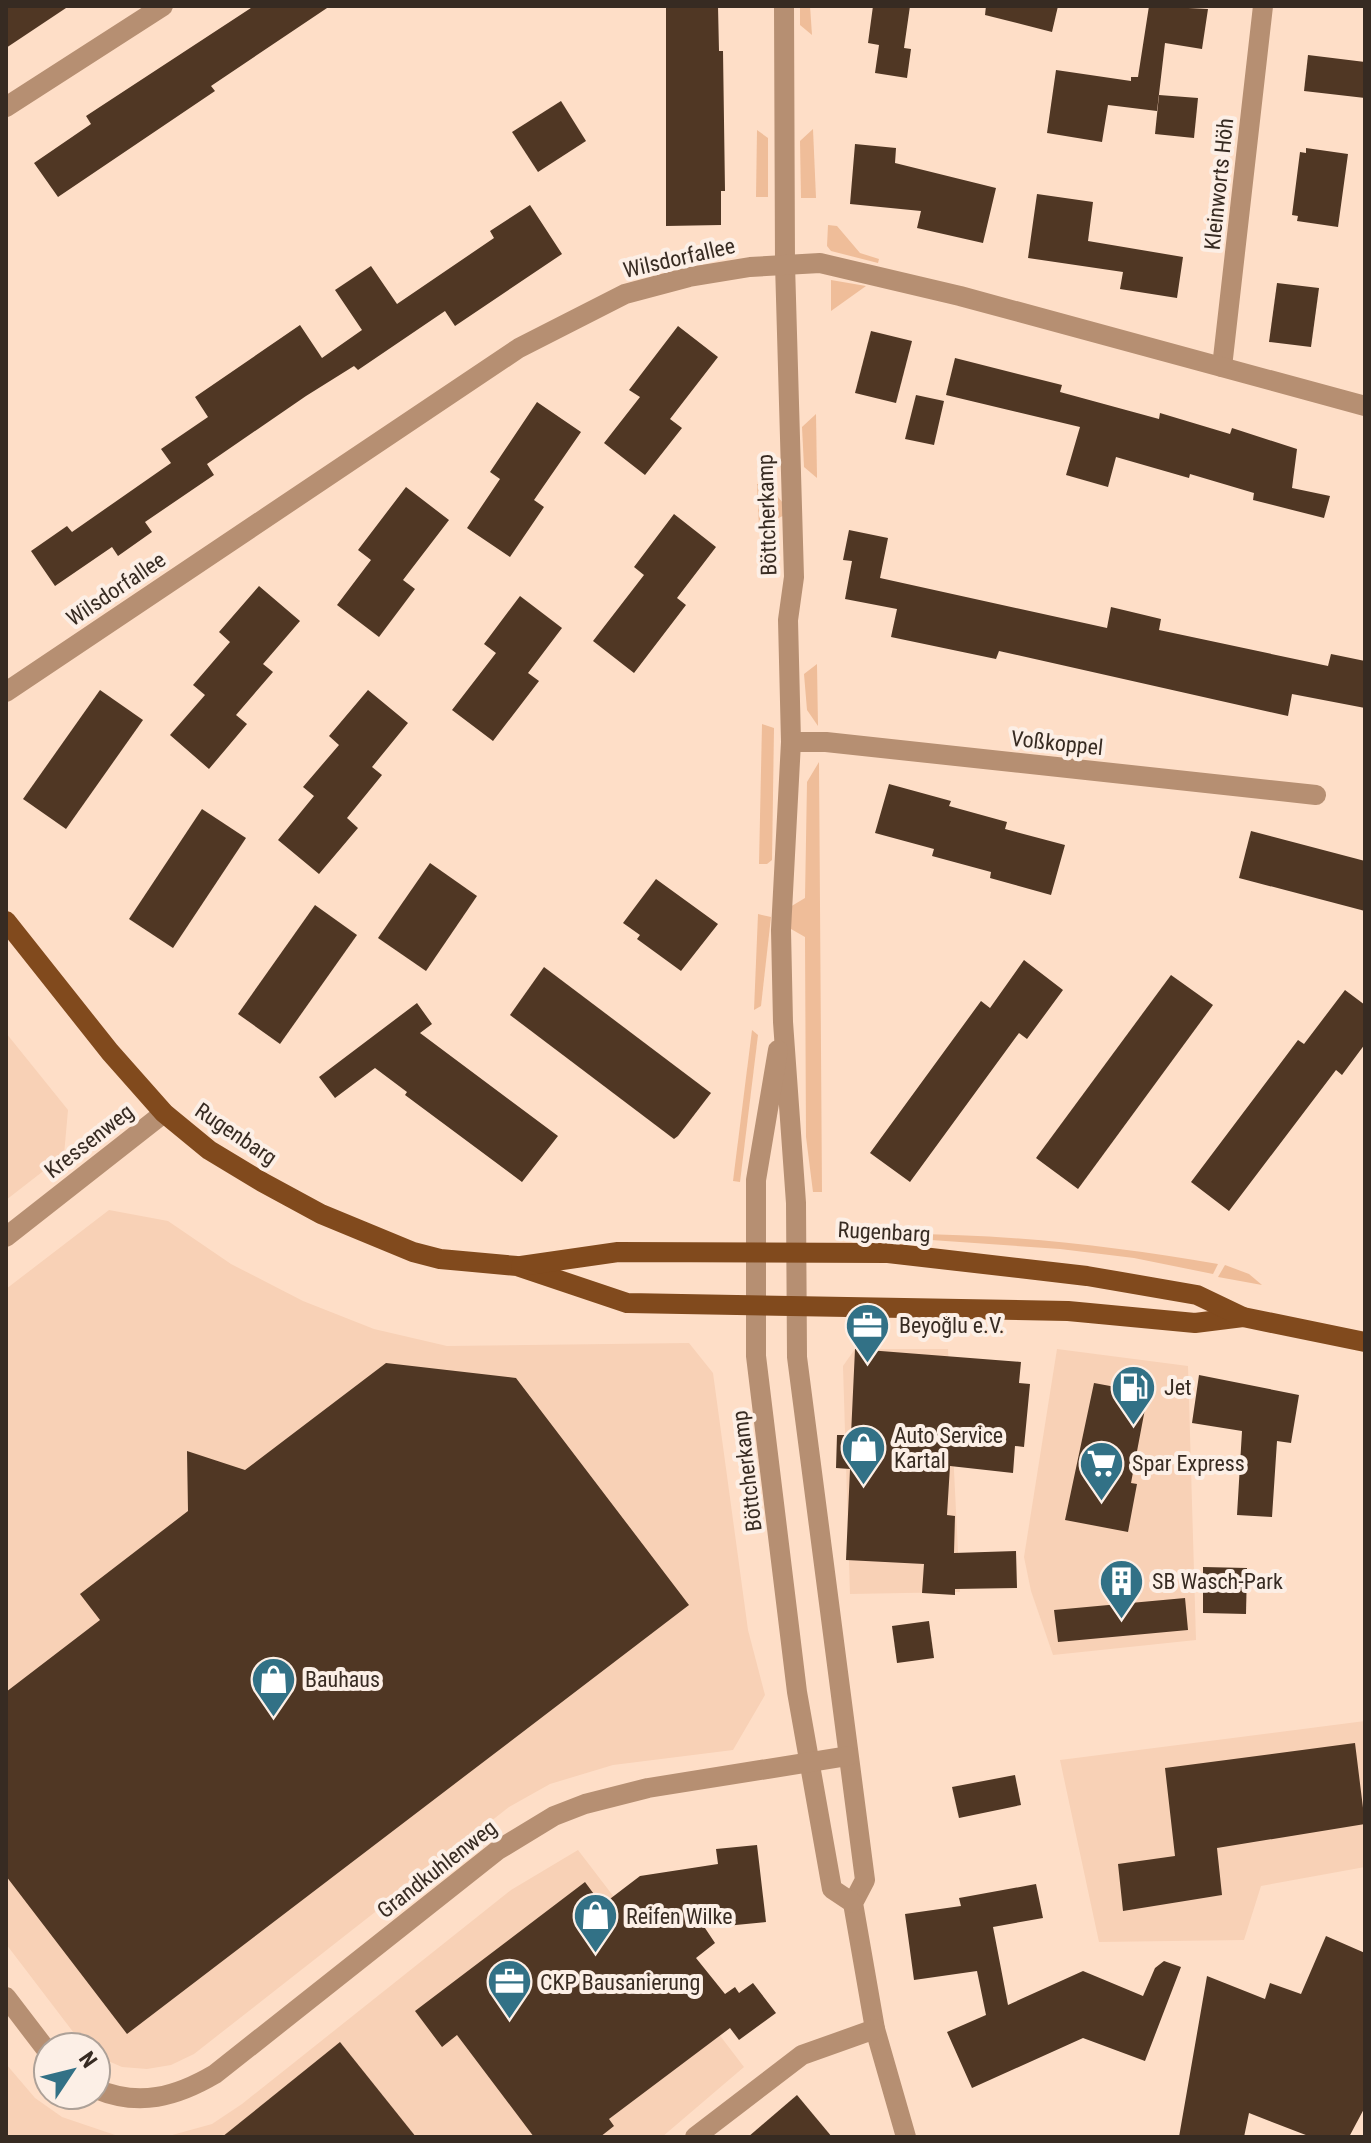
<svg xmlns="http://www.w3.org/2000/svg" width="1371" height="2143" viewBox="0 0 1371 2143" font-family="'Roboto Condensed',sans-serif">
  <style>
    .built { fill: #f8d1b6 }
    .green { fill: #efbd99 }
    .building { fill: #503724 }
    .lines { fill: none; stroke-linecap: round; stroke-linejoin: round }
    .minor { stroke: #b68f72; stroke-width: 20 }
    .primary { stroke: #814a1d; stroke-width: 20 }
    .labels { text-anchor: middle; dominant-baseline: central; stroke-width: 8; stroke-linejoin: round; paint-order: stroke }
    .street-label { font-size: 22px; fill: #372b22; stroke: #fcefe6 }
    .poi-label { font-size: 22px; fill: #372b22; stroke: #fcefe6; text-anchor: start }
  </style>
  <rect width="100%" height="100%" fill="#fedec7"/>
  <g class="built">
    <polygon points="6,1033 68,1110 64,1155 6,1200"/>
    <polygon points="109,1210 168,1221 231,1264 303,1301 374,1329 447,1346 689,1343 713,1373 748,1630 765,1695 733,1750 613,1765 550,1784 509,1807 194,2054 171,2065 147,2069 122,2067 99,2057 96,2047 87,2047 80,2041 6,1944 6,1289"/>
    <polygon points="855,1349 948,1349 960,1592 850,1594 843,1366"/>
    <polygon points="1057,1349 1188,1366 1196,1640 1053,1655 1031,1591 1024,1557"/>
    <polygon points="1365,1721 1365,1867 1261,1886 1244,1940 1099,1942 1060,1760"/>
    <polygon points="578,1850 744,2067 662,2137 165,2137 212,2124 242,2104 511,1890"/>
    <polygon points="6,2064 35,2098 62,2117 121,2137 6,2137"/>
  </g>
  <g class="green">
    <polygon points="800,6 810,6 812,35 800,25"/>
    <polygon points="813,129 816,198 801,198 800,141"/>
    <polygon points="757,130 768,138 768,197 756,197"/>
    <polygon points="828,225 837,226 860,253 879,259 878,263 831,251 827,246"/>
    <polygon points="831,280 866,286 831,311"/>
    <polygon points="816,414 817,478 804,467 802,427"/>
    <polygon points="757,484 767,484 783,503 785,515 759,527"/>
    <polygon points="817,664 817,665 818,726 807,710 804,674"/>
    <polygon points="762,724 774,728 772,860 767,864 759,864"/>
    <polygon points="819,762 822,1192 813,1192 806,1137 805,937 791,929 790,907 805,898 807,782"/>
    <polygon points="758,914 771,917 761,1006 754,1010"/>
    <polygon points="752,1030 758,1035 740,1182 733,1181"/>
    <path d="M902,1234c107,0 211,12 316,30l-5,10 -79,-16 -74,-9 -158,-11z"/>
    <polygon points="1225,1265 1249,1274 1262,1285 1218,1277"/>
  </g>
  <g class="building">
    <polygon points="6,6 69,6 6,48"/>
    <polygon points="254,6 330,6 211,86 215,91 58,197 34,163 91,124 86,116"/>
    <polygon points="666,6 718,6 719,51 723,51 725,191 721,191 721,225 666,226"/>
    <polygon points="873,6 910,6 904,48 911,49 907,78 875,73 879,45 868,43"/>
    <polygon points="986,6 1058,6 1052,32 985,15"/>
    <polygon points="1149,6 1208,9 1202,49 1165,43 1157,111 1108,105 1102,142 1047,133 1056,70 1131,81 1131,77 1138,77"/>
    <polygon points="1308,55 1365,62 1365,98 1304,91"/>
    <polygon points="1159,95 1198,98 1194,138 1155,134"/>
    <polygon points="561,101 586,141 538,172 512,132"/>
    <polygon points="855,144 896,148 895,163 996,188 983,243 917,228 921,211 850,204"/>
    <polygon points="1306,148 1348,154 1338,227 1297,221 1298,216 1292,215 1300,152 1306,153"/>
    <polygon points="1037,194 1093,202 1088,241 1183,257 1177,298 1120,289 1123,272 1028,258"/>
    <polygon points="530,205 562,254 455,326 445,311 358,370 354,366 306,396 207,464 214,475 145,522 152,532 118,556 112,547 55,586 31,551 67,526 72,532 171,463 161,449 208,417 195,397 300,325 322,358 362,330 335,290 371,266 397,304 494,238 490,231"/>
    <polygon points="1277,283 1319,288 1311,347 1269,342"/>
    <polygon points="678,326 718,357 670,419 682,428 645,475 604,443 640,397 629,390"/>
    <polygon points="871,331 912,341 896,403 855,393"/>
    <polygon points="955,358 1062,385 1060,392 1159,419 1160,413 1230,434 1232,428 1297,449 1292,488 1330,496 1324,518 1253,500 1254,493 1190,474 1189,478 1116,457 1108,487 1066,475 1080,427 946,395"/>
    <polygon points="916,395 944,401 934,445 905,439"/>
    <polygon points="537,402 581,432 534,500 544,507 510,557 467,528 500,479 490,472"/>
    <polygon points="406,487 449,520 403,580 415,589 379,637 337,605 371,560 358,550"/>
    <polygon points="674,514 716,547 677,598 686,605 634,673 593,641 644,575 634,567"/>
    <polygon points="849,530 888,538 880,578 1107,628 1111,607 1161,619 1159,630 1328,666 1331,654 1365,661 1365,708 1292,694 1288,716 999,651 996,659 891,637 897,609 845,599 852,561 843,560"/>
    <polygon points="259,586 300,621 263,664 273,672 236,715 247,724 209,769 170,735 205,695 193,685 230,642 219,632"/>
    <polygon points="520,596 562,628 528,673 539,681 493,741 452,710 496,653 484,644"/>
    <polygon points="100,690 143,720 66,829 23,799"/>
    <polygon points="368,690 408,723 372,767 382,775 347,818 358,828 319,874 278,840 314,796 303,787 339,745 329,736"/>
    <polygon points="889,784 951,801 949,806 1007,822 1005,829 1065,845 1051,895 990,878 991,872 932,856 934,849 875,833"/>
    <polygon points="202,809 246,838 173,948 129,919"/>
    <polygon points="1251,831 1365,861 1365,911 1239,878"/>
    <polygon points="430,863 477,896 426,971 378,938"/>
    <polygon points="656,879 718,924 681,971 637,939 640,935 623,923"/>
    <polygon points="315,905 357,935 280,1044 238,1014"/>
    <polygon points="1024,960 1063,990 1027,1039 1019,1033 910,1182 870,1153 981,1001 990,1008"/>
    <polygon points="544,967 711,1093 678,1136 674,1139 510,1015"/>
    <polygon points="1171,975 1213,1005 1078,1189 1036,1158"/>
    <polygon points="1345,990 1365,1005 1365,1044 1342,1075 1336,1070 1229,1211 1191,1182 1298,1040 1304,1044"/>
    <polygon points="417,1003 432,1024 420,1033 558,1136 522,1182 405,1095 407,1092 375,1068 335,1098 319,1077"/>
    <polygon points="855,1349 1021,1362 1019,1383 1030,1384 1024,1447 1015,1446 1013,1473 950,1466 947,1515 955,1516 954,1553 1016,1551 1017,1588 955,1589 955,1595 922,1593 924,1564 846,1560 850,1469 836,1468 837,1435 851,1435"/>
    <polygon points="386,1363 516,1378 689,1605 127,2034 6,1876 6,1692 100,1620 80,1594 188,1511 187,1451 245,1470"/>
    <polygon points="1199,1375 1299,1395 1291,1443 1277,1441 1272,1517 1237,1515 1242,1431 1192,1423"/>
    <polygon points="1094,1383 1148,1393 1131,1483 1137,1484 1128,1532 1065,1520"/>
    <polygon points="1203,1567 1247,1568 1246,1614 1203,1613"/>
    <polygon points="1185,1598 1188,1630 1058,1642 1054,1610"/>
    <polygon points="929,1621 934,1658 897,1663 892,1626"/>
    <polygon points="1355,1743 1365,1824 1217,1848 1222,1895 1123,1911 1118,1864 1175,1856 1165,1768"/>
    <polygon points="1015,1775 1021,1805 959,1818 952,1787"/>
    <polygon points="757,1845 766,1922 705,1928 715,1943 696,1958 725,1994 735,1987 739,1993 753,1983 776,2013 739,2040 730,2028 609,2119 614,2126 600,2137 534,2137 457,2035 442,2047 415,2011 585,1882 602,1905 640,1876 718,1864 716,1849"/>
    <polygon points="1036,1884 1043,1918 993,1927 1008,2005 1083,1971 1143,1996 1155,1968 1164,1961 1181,1967 1145,2061 1083,2038 972,2088 947,2032 986,2015 977,1971 914,1980 905,1914 961,1906 959,1898"/>
    <polygon points="1326,1936 1365,1953 1365,2107 1349,2137 1311,2137 1249,2113 1244,2137 1179,2137 1207,1976 1265,1999 1270,1983 1301,1994"/>
    <polygon points="340,2042 416,2137 222,2137"/>
    <polygon points="797,2095 832,2137 748,2137"/>
  </g>
  <g class="lines">
    <g class="minor">
      <polyline points="784,6 785,264 794,577 788,620 791,742 781,930 783,1022 796,1203 797,1357 865,1880 853,1903 875,2029 906,2137"/>
      <polyline points="6,107 163,6"/>
      <polyline points="1222,367 1263,6"/>
      <polyline points="6,692 519,348 625,294 689,277 750,267 820,263 960,296 1365,406"/>
      <polyline points="791,742 826,742 1316,795"/>
      <polyline points="778,1050 756,1180 756,1356 797,1692 832,1889 853,1903"/>
      <polyline points="6,1237 164,1113"/>
      <polyline points="6,1997 48,2052"/>
      <path d="M96,2089c43,18 80,8 119,-15l283,-224 56,-34 31,-12 63,-16 200,-32"/>
      <polyline points="695,2137 802,2055 875,2029"/>
    </g>
    <g class="primary">
      <polyline points="6,921 110,1052 164,1113 209,1150 262,1182 321,1214 413,1252 440,1259 517,1266 627,1303 1068,1311 1195,1323 1243,1317"/>
      <polyline points="521,1266 618,1252 888,1253 1087,1276 1197,1295 1243,1317 1365,1342"/>
    </g>
  </g>
  <defs>
    <symbol id="office-pin" viewBox="-11 -11 22 30"><path d="M0 17L-7.5 6A9.5 9.5 0 1 1 7.5 6Z" fill="#327186" stroke="#fcefe6"/><path d="M-6-3h4V-5.5h4V-3h4V5H-6ZM-1-4.5V-3h2v-1.5ZM-6 0V1H6V0Z" fill="#fff"/></symbol>
    <symbol id="fuel-pin" viewBox="-11 -11 22 30"><path d="M0 17L-7.5 6A9.5 9.5 0 1 1 7.5 6Z" fill="#327186" stroke="#fcefe6"/><path d="M-5.5-6h7V0h2V4h1.3V-2.5L3-4.5l.8-.8L6-3V5H2.5V1h-1V6h-7ZM-4.2-4.7v3.2H.2V-4.7Z" fill="#fff"/></symbol>
    <symbol id="shop-pin" viewBox="-11 -11 22 30"><path d="M0 17L-7.5 6A9.5 9.5 0 1 1 7.5 6Z" fill="#327186" stroke="#fcefe6"/><path d="M-5-2.5h2.3a2.7 3.5 0 0 1 5.4 0H5L5.5 6h-11ZM-1.5-2.5h3a1.5 2.3 0 0 0-3 0Z" fill="#fff"/></symbol>
    <symbol id="supermarket-pin" viewBox="-11 -11 22 30"><path d="M0 17L-7.5 6A9.5 9.5 0 1 1 7.5 6Z" fill="#327186" stroke="#fcefe6"/><path d="M-6-5.5h2.5l.6 2H6L4.5 2H-2.5L-4.4-4H-6ZM-1.5 3.2a1.3 1.3 0 1 0 .1 0ZM3 3.2a1.3 1.3 0 1 0 .1 0Z" fill="#fff"/></symbol>
    <symbol id="building-pin" viewBox="-11 -11 22 30"><path d="M0 17L-7.5 6A9.5 9.5 0 1 1 7.5 6Z" fill="#327186" stroke="#fcefe6"/><path d="M-4-6H4V6H1V3H-1V6H-4ZM-2.5-4.3h1.7v1.8h-1.7ZM.8-4.3h1.7v1.8H.8ZM-2.5-1h1.7V.8h-1.7ZM.8-1h1.7V.8H.8Z" fill="#fff"/></symbol>
  </defs>
  <g fill-rule="evenodd">
    <use href="#office-pin" x="842" y="1300" width="51" height="69"/>
    <use href="#fuel-pin" x="1108" y="1362" width="51" height="69"/>
    <use href="#shop-pin" x="838" y="1422" width="51" height="69"/>
    <use href="#supermarket-pin" x="1076" y="1438" width="51" height="69"/>
    <use href="#building-pin" x="1096" y="1556" width="51" height="69"/>
    <use href="#shop-pin" x="248" y="1654" width="51" height="69"/>
    <use href="#shop-pin" x="570" y="1890" width="51" height="69"/>
    <use href="#office-pin" x="484" y="1956" width="51" height="69"/>
  </g>
  <g class="labels">
    <g class="street-label">
      <text transform="translate(1219 184) rotate(-84)">Kleinworts Höh</text>
      <text transform="translate(679 258) rotate(-13)">Wilsdorfallee</text>
      <text transform="translate(767 515) rotate(-92)">Böttcherkamp</text>
      <text transform="translate(116 589) rotate(-34)">Wilsdorfallee</text>
      <text transform="translate(1057 743) rotate(6)">Voßkoppel</text>
      <text transform="translate(236 1134) rotate(34)">Rugenbarg</text>
      <text transform="translate(89 1141) rotate(-38)">Kressenweg</text>
      <text transform="translate(884 1232) rotate(3)">Rugenbarg</text>
      <text transform="translate(747 1471) rotate(-97)">Böttcherkamp</text>
      <text transform="translate(437 1869) rotate(-38)">Grandkuhlenweg</text>
    </g>
    <g class="poi-label">
      <text x="899" y="1325">Beyoğlu e.V.</text>
      <text x="1164" y="1387">Jet</text>
      <text x="894" y="1435">Auto Service<tspan x="894" dy="25">Kartal</tspan></text>
      <text x="1132" y="1463">Spar Express</text>
      <text x="1152" y="1581">SB Wasch-Park</text>
      <text x="305" y="1679">Bauhaus</text>
      <text x="626" y="1916">Reifen Wilke</text>
      <text x="540" y="1982">CKP Bausanierung</text>
    </g>
  </g>
  <rect width="1371" height="2143" fill="none" stroke="#372b22" stroke-width="16"/>
  <g transform="translate(72 2071) rotate(55)"><circle r="38" fill="#fcefe6" stroke="#ada198" stroke-width="2"/>
  <path d="M0-6L14 30L0 20L-14 30Z" fill="#327186"/>
  <text y="-12" font-size="22" font-weight="bold" text-anchor="middle" fill="#372b22">N</text>
  </g>
</svg>
